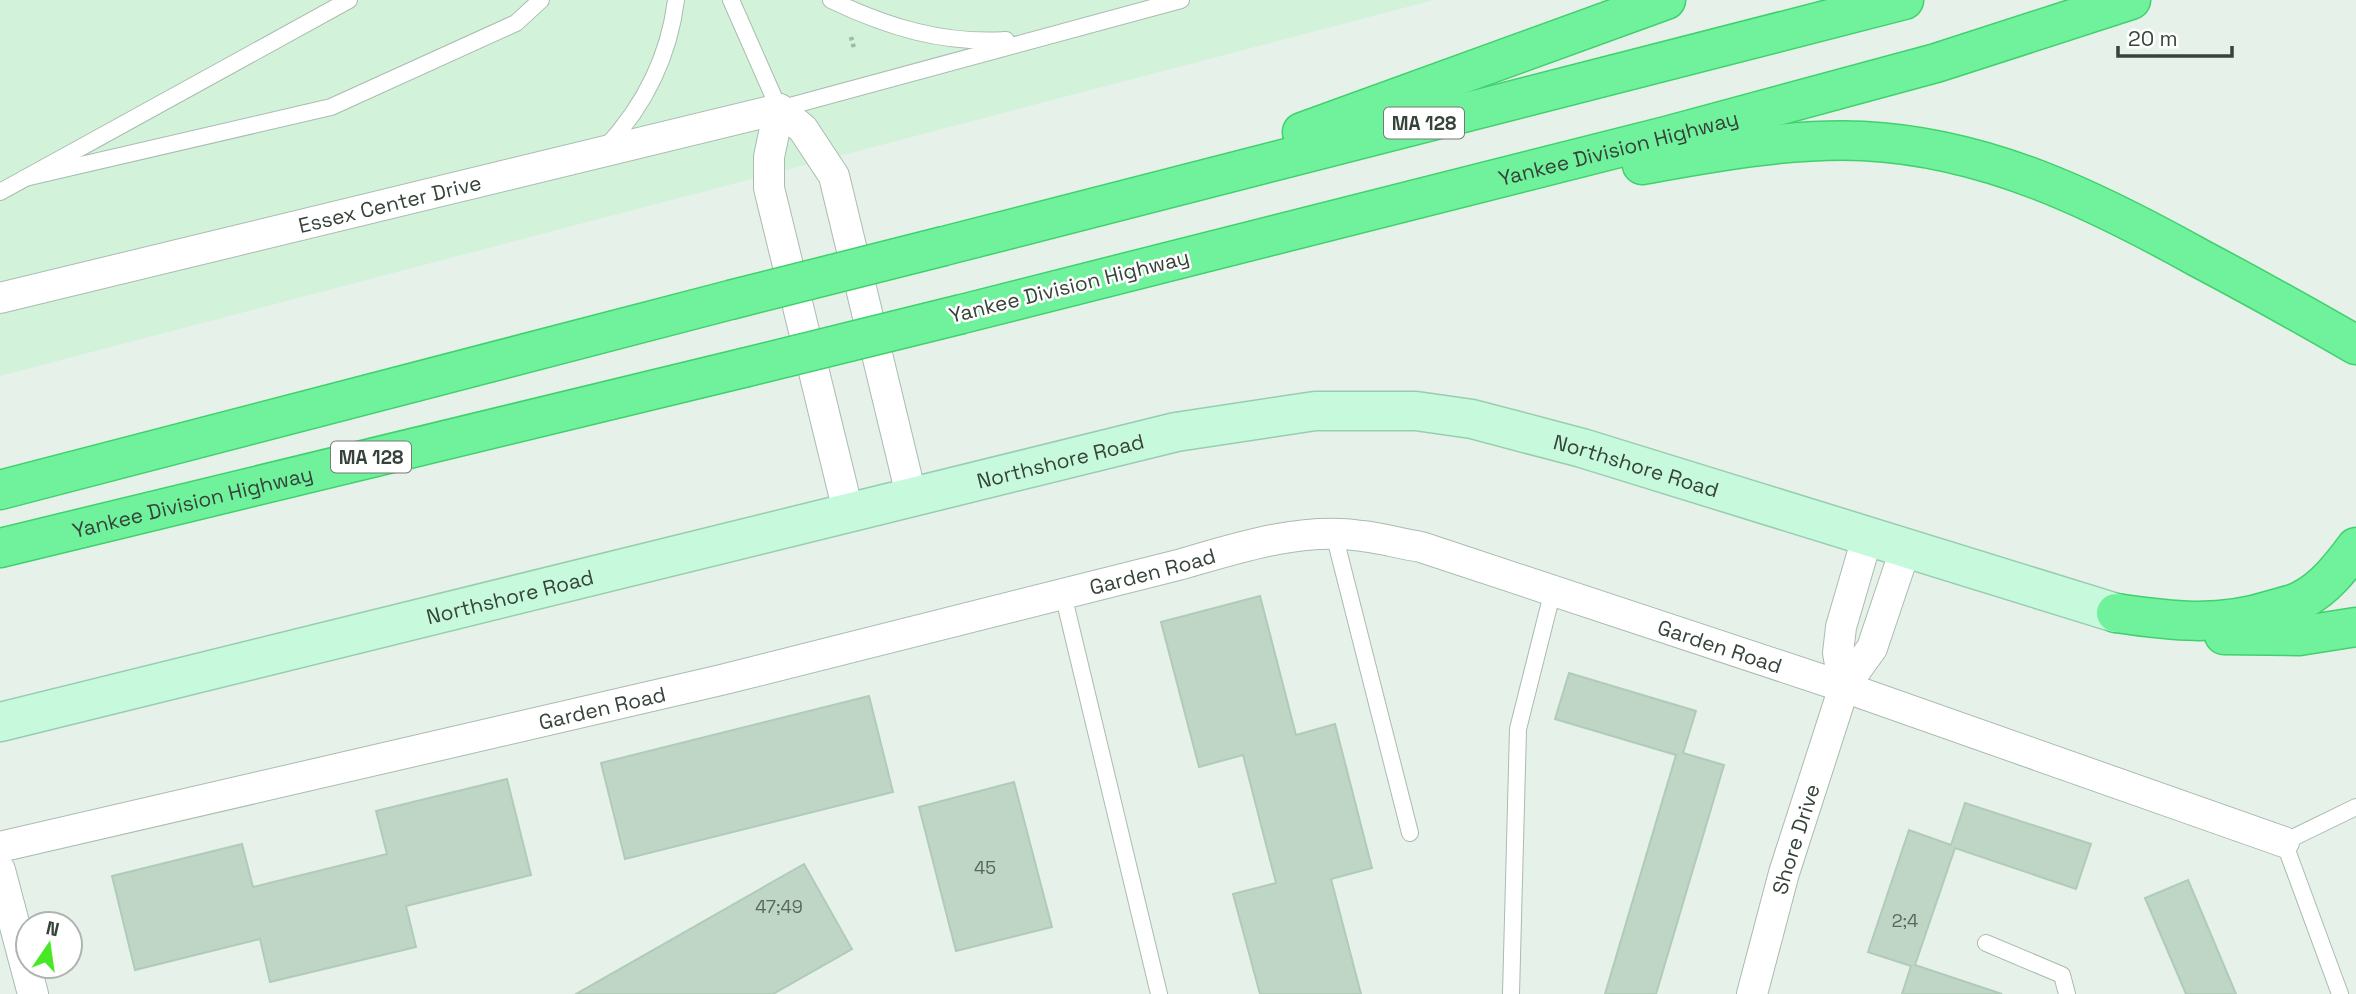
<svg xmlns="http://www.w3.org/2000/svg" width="2356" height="994" viewBox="0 0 2356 994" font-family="'Space Grotesk',sans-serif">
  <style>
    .commercial { fill: #d2f2da }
    .building { fill: #bfd5c5; stroke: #b0ccb8; stroke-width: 2 }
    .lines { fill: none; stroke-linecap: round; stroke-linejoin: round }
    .lane-casing { stroke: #a9bcaf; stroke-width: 18 }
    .street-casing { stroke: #a9bcaf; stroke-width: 32 }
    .secondary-casing { stroke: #98cdaf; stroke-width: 41 }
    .highway-casing { stroke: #41d06d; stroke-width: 41 }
    .path { stroke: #9bbca6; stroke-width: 4.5; stroke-dasharray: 3.5 3.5; stroke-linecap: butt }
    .lane { stroke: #fff; stroke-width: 16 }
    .street { stroke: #fff; stroke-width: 30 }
    .secondary { stroke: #c7fadd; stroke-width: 38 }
    .highway { stroke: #70f29d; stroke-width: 38 }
    .highway-bridge-casing { stroke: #41d06d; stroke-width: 41; stroke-linecap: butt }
    .highway-bridge { stroke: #70f29d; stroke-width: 38 }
    .labels { text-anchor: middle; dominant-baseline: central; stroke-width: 5; stroke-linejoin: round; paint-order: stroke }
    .number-label { font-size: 18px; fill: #58685c }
    .shield { fill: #fff; stroke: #727b74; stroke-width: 2 }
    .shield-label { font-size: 19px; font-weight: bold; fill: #364339 }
    .street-label { font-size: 21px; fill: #364339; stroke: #fff }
  </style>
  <rect width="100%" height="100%" fill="#e6f1ea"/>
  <polygon class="commercial" points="0,0 1434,0 0,376"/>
  <g class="building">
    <polygon points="1260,596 1296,735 1335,724 1372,868 1331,879 1361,994 1260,994 1233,894 1276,883 1243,755 1199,767 1161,622"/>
    <polygon points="1569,673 1696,711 1683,753 1724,765 1656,994 1605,994 1676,755 1555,719"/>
    <polygon points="869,696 893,792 625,859 601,763"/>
    <polygon points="507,779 531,875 406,906 416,947 270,982 260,939 135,970 112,876 242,844 253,887 387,854 376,811"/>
    <polygon points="1014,782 1052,927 956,951 919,807"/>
    <polygon points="1965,803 2091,844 2076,889 1955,848 1915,965 2002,994 1902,994 1911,966 1868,952 1909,830 1951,845"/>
    <polygon points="804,864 852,949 773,994 576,994"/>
    <polygon points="2188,880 2236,994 2186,994 2145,898"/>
  </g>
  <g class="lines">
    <defs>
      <g id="lane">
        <polyline points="731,0 779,109 1181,0"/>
        <path d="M831,0c56,27 112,44 175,40"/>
        <path d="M606,147c38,-41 63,-91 70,-147"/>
        <polyline points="25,178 331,107 516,23 541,0"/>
        <polyline points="0,192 349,0"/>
        <polyline points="1334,534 1410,833"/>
        <polyline points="1063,594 1159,994"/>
        <polyline points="1986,943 2062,975 2067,994"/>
        <polyline points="1511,994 1518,729 1553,590"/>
        <polyline points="2340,994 2284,842 2356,807"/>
      </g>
      <g id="street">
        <polyline points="779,109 803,129 834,176 912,499"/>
        <polyline points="779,109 769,157 769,188 849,515"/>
        <path id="s1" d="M0,298l779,-189"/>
        <polyline points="1844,687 1838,653 1841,627 1867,538"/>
        <path id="s2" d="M0,847l721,-167 461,-116c58,-17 120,-37 180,-28 20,2 39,8 59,11l423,140 440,155"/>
        <polyline points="0,870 33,994"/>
        <path id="s3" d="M1752,994l32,-121 60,-186 28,-39 33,-98"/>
      </g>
      <g id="secondary">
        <path id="s4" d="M0,722l1176,-290 139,-21h101l56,8 110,29 534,165"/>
      </g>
      <g id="highway">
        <polyline points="1302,132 1666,0"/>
        <path d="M1642,165c72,-13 147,-27 221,-24 123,6 230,58 336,117 53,28 105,57 157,87"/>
        <polyline points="944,246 1904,0"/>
        <path id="s5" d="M962,314l704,-178 270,-73 195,-63"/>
        <polyline points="0,490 730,300"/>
        <path id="s6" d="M0,548l743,-180"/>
        <path d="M2116,613c55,8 102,14 155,-3 10,-3 22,-5 31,-10 23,-12 39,-33 54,-53"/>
        <polyline points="2224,635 2299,636 2356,627"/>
      </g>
    </defs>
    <use href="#lane" class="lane-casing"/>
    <use href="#street" class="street-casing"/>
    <use href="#secondary" class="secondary-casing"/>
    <use href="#highway" class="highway-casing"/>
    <polyline class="path" points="851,37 854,48"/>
    <use href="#lane" class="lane"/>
    <use href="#street" class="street"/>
    <use href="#secondary" class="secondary"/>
    <use href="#highway" class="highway"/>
    <defs>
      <g id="highway-bridge">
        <polyline points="730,300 944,246"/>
        <polyline points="743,368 962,314"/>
      </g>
    </defs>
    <use href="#highway-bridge" class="highway-bridge-casing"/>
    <use href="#highway-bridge" class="highway-bridge"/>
  </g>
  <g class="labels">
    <g class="number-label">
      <text x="985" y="867">45</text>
      <text x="779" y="906">47;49</text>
      <text x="1905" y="920">2;4</text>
    </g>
    <g class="shield">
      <rect x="1384" y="107.5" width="80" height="31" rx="5"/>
      <rect x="331" y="441.5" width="80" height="31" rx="5"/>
    </g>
    <g class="shield-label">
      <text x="1424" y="123">MA 128</text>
      <text x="371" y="457">MA 128</text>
    </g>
    <g class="street-label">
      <text stroke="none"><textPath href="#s5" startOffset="677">Yankee Division Highway</textPath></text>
      <text stroke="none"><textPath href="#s1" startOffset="401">Essex Center Drive</textPath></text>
      <text transform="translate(1069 286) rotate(-14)">Yankee Division Highway</text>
      <text stroke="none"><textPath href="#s4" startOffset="1092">Northshore Road</textPath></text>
      <text stroke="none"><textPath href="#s4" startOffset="1680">Northshore Road</textPath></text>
      <text stroke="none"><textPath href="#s6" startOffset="198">Yankee Division Highway</textPath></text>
      <text stroke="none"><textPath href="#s2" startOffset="1185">Garden Road</textPath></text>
      <text stroke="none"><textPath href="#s4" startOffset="525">Northshore Road</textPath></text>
      <text stroke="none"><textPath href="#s2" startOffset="1774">Garden Road</textPath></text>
      <text stroke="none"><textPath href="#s2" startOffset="618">Garden Road</textPath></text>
      <text stroke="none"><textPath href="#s3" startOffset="161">Shore Drive</textPath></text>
    </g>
  </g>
  <g transform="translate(49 945) rotate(13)"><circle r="33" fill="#ffffff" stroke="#afb4b0" stroke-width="2"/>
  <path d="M0-5L12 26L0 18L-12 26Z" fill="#47e826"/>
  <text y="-10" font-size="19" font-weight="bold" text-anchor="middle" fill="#364339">N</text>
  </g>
  <path d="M2118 46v10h114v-10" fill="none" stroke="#364339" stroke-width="3.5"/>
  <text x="2128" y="46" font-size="21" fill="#364339" stroke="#ffffff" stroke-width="5" paint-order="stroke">20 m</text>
</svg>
